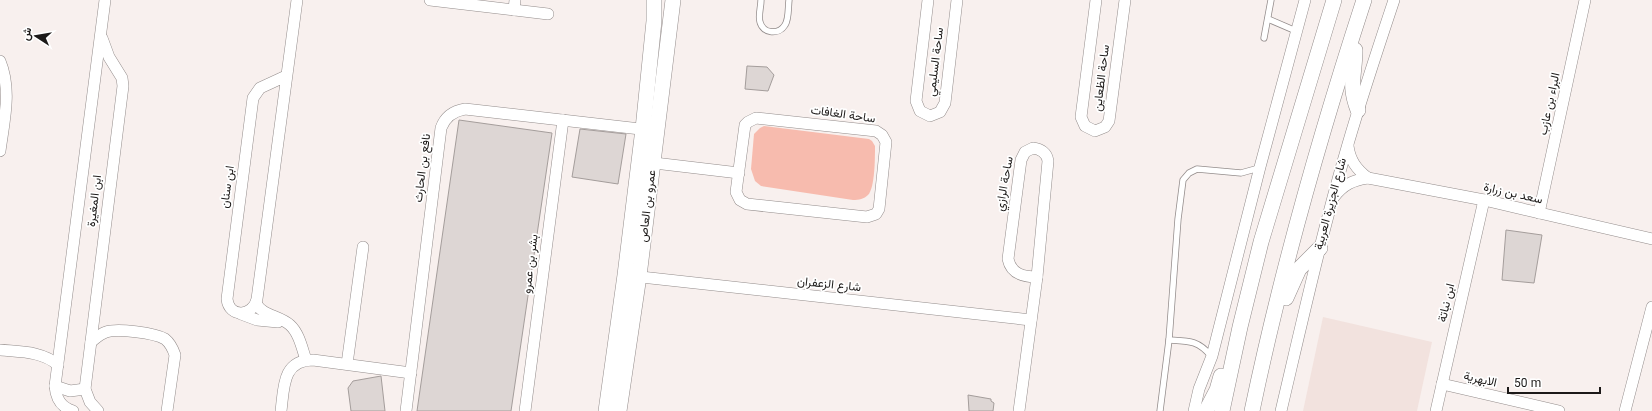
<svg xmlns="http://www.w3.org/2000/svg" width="1652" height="411" viewBox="0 0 1652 411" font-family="Georgia,Vazirmatn,serif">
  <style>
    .built { fill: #f2e2de }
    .green { fill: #f7bbae }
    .building { fill: #ddd6d4; stroke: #a49d9b }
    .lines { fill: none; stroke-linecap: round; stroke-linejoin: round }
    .lane-casing { stroke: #938c8b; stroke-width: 7 }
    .street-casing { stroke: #938c8b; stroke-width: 12 }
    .secondary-casing { stroke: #938c8b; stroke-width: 16 }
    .lane { stroke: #fff; stroke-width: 5.5 }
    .street { stroke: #fff; stroke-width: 11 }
    .secondary { stroke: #fff; stroke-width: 15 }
    .labels { text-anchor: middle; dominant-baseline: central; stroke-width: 3.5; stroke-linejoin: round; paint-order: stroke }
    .street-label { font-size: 12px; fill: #1c1918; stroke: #fff }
  </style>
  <rect width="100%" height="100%" fill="#f8f0ee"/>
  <polygon class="built" points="1323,317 1432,342 1417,411 1303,411"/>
  <path class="green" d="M764,126l105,13 3,2 3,5c0,11 0,42 -7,49 -4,4 -9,5 -15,5l-92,-14 -6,-5 -4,-12 3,-35 6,-6z"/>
  <g class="building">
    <polygon points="747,66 767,67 774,75 768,91 745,89"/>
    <polygon points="459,120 552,133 511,411 417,411"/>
    <polygon points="580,129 626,134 618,184 572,177"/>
    <polygon points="1506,230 1542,235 1534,283 1502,280"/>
    <polygon points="381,376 385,411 351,411 348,388 353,381"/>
    <polygon points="968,395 991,399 991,401 994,403 993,411 969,411"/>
  </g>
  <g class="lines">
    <defs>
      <g id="lane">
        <path d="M761,0c0,7 -3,16 -1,22 3,12 19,13 25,3 4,-6 3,-17 4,-25"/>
        <polyline points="1268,19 1296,31"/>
        <polyline points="1264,38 1271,0"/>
        <path d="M1169,340c19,1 29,0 42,16"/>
        <polyline points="1160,411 1169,340 1178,219 1183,180 1189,173 1197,169 1241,173 1259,168"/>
      </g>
      <g id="street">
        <polyline points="430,0 548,14"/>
        <polyline points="928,0 916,101 920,111 930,116 940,112 945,103 957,0"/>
        <polyline points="1096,0 1081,117 1085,126 1095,131 1105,127 1109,121 1125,0"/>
        <polyline points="514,10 515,0"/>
        <path d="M0,61c12,29 4,60 0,90"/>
        <path d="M286,76l-26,12 -7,10 -26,201c2,19 26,18 30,0l40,-299"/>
        <polygon points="756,118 876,131 882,135 886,142 879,209 876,214 867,217 747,204 740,200 736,192 745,125 748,122"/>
        <path d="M1348,146c2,14 8,23 20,32"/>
        <path d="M1033,148c8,1 14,5 15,13l-11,116c-14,0 -26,-3 -29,-18l13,-99 4,-8z"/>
        <polyline points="646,162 739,173"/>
        <path d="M1334,197c9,-12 19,-17 34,-19l116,22 168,39"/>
        <polyline points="1539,213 1585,0"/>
        <polyline points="632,276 1031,320"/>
        <path d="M256,303c6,13 23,12 34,22 9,8 12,23 16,35"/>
        <polyline points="241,314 257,320 278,322"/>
        <path d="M91,342c5,-4 9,-8 15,-10 11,-4 49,1 59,7 5,4 8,10 10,16l-8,56"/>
        <path d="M0,350c20,2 42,1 58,15"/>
        <polyline points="347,364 363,247"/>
        <polyline points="1442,384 1559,411"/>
        <polyline points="55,386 70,391 85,389"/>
        <path d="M73,411c-12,-4 -17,-12 -18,-25l50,-386"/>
        <polyline points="98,411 90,402 85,389 123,86 122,78 109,57 102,38"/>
        <path d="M281,411c3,-23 1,-51 32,-51l98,13"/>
        <path d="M406,411l35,-283c4,-11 12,-17 24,-19l184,21"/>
        <polyline points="525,411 563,120"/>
        <polyline points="1019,411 1037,277"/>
        <polyline points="1194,411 1199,389 1212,356 1260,167 1305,0"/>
        <path d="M1281,411c21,-89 41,-179 67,-267 14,-48 30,-96 46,-144"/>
        <polyline points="1436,411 1484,200"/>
        <polyline points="1625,411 1652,307"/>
      </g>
      <g id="secondary">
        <path d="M1355,50c0,24 -7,35 3,60"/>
        <polyline points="1286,298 1299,269 1320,248"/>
        <polyline points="606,411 625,275 643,129 654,21 654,0"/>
        <polyline points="619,411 639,276 673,0"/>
        <polyline points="1206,411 1217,390 1221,376"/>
        <polyline points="1222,411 1240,327 1261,242 1334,0"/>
        <path d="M1252,411c29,-139 68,-276 112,-411"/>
      </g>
    </defs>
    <use href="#lane" class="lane-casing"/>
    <use href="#street" class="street-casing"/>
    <use href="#secondary" class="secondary-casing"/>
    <use href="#lane" class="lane"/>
    <use href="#street" class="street"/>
    <use href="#secondary" class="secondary"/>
  </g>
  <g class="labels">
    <g class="street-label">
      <text transform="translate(936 62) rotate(-83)">ساحة السليمي</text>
      <text transform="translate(1102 78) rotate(-83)">ساحة الظعاين</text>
      <text transform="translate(1550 104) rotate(-78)">البراء بن عازب</text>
      <text transform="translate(843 115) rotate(8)">ساحة الغافات</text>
      <text transform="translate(423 168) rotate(-83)">نافع بن الحارث</text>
      <text transform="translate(1005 184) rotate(-80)">ساحة الرازي</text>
      <text transform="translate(228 187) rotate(-82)">ابن سنان</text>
      <text transform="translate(1513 194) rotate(13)">سعد بن زرارة</text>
      <text transform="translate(95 201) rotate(-83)">ابن المغيرة</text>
      <text transform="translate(1331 204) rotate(-75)">شارع الجزيرة العربية</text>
      <text transform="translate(648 206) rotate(-83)">عمرو بن العاص</text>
      <text transform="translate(531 264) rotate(-83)">بشر بن عمرو</text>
      <text transform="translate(829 285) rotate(6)">شارع الزعفران</text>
      <text transform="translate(1447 303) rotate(-77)">ابن نباتة</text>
      <text transform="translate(1480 380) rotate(13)">الابهرية</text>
    </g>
  </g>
  <g transform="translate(36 36) rotate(282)" stroke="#ffffff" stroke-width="3" paint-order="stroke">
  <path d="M0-3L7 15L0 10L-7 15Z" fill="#1c1918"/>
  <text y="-6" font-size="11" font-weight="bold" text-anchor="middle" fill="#1c1918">ش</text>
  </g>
  <path d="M1508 387v6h92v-6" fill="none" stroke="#1c1918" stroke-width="2"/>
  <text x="1514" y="387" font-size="12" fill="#1c1918" stroke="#ffffff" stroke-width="3" paint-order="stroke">50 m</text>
</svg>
